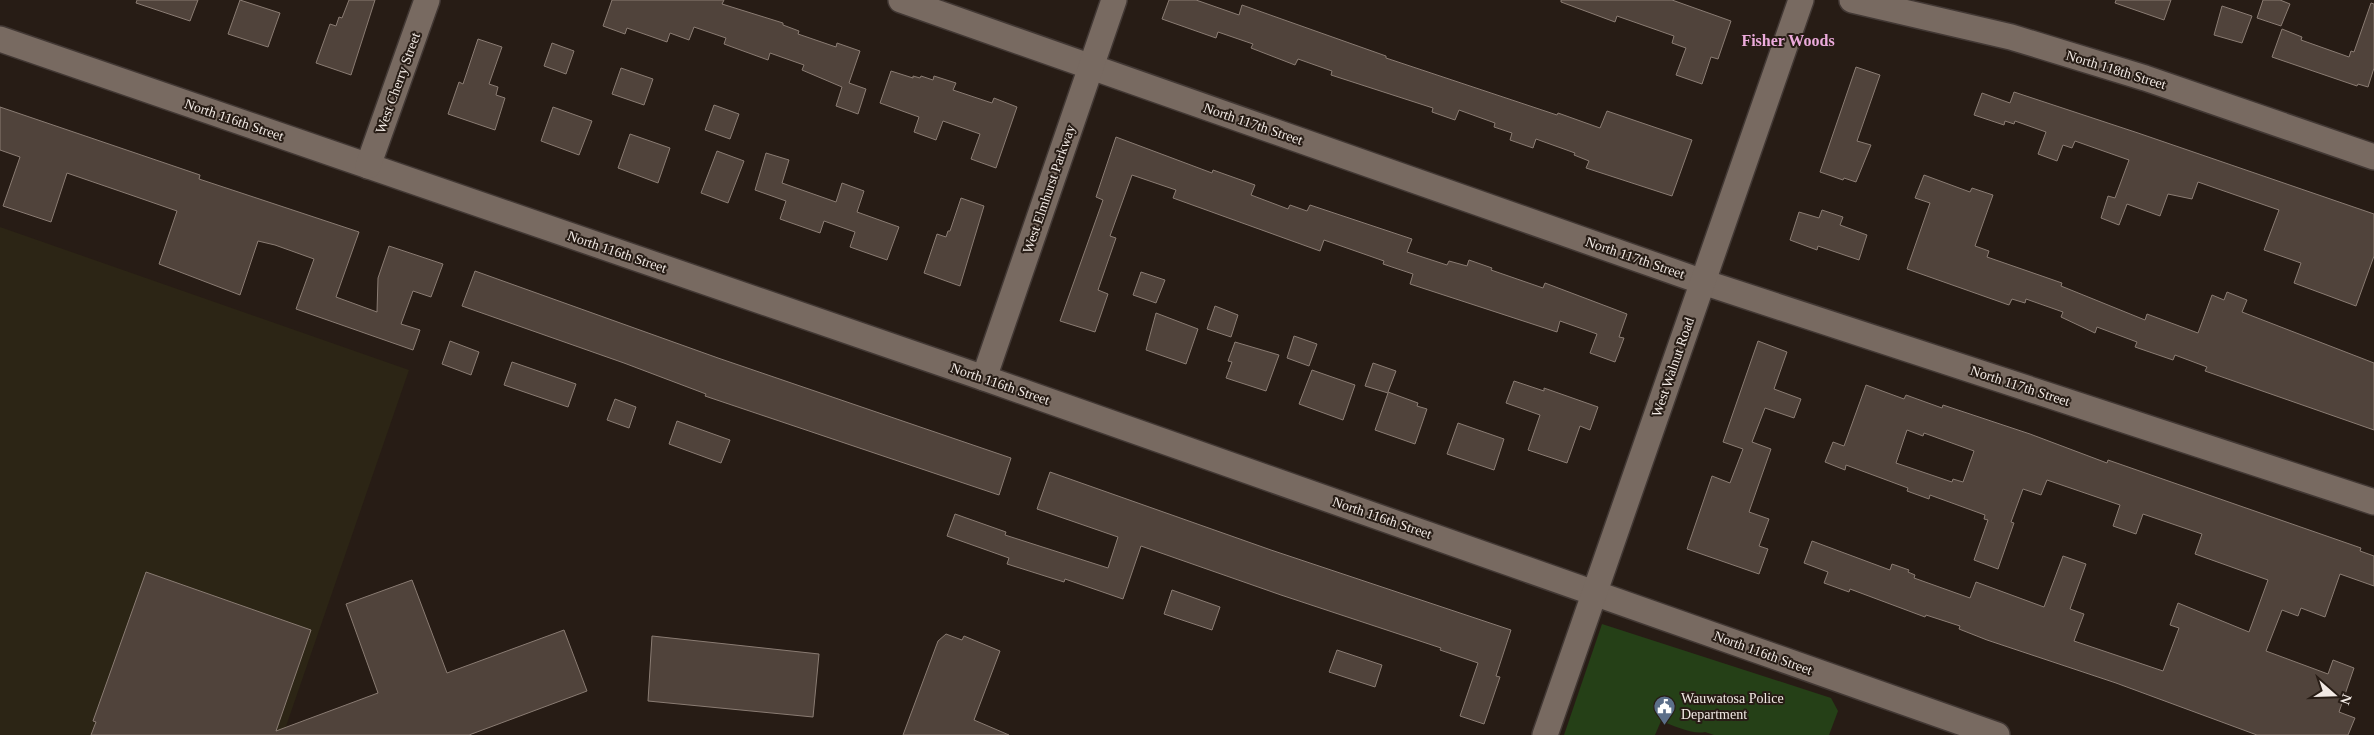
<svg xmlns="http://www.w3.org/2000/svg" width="2374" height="735" viewBox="0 0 2374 735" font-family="Georgia,serif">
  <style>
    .industrial { fill: #2c2515 }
    .green { fill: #254017 }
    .building { fill: #50433b; stroke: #8a7c73; fill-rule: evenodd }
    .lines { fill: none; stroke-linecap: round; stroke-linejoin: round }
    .minor-casing { stroke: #423834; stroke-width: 28 }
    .minor { stroke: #786a61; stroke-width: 25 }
    .labels { text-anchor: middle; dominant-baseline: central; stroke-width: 4; stroke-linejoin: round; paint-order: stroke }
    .street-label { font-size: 14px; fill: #f2eae5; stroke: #271c15 }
    .poi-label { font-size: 14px; fill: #f2eae5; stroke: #271c15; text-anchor: start }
    .quarter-label { font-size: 16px; font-weight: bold; fill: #ecabdc; stroke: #271c15 }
  </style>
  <rect width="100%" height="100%" fill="#271c15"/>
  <polygon class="industrial" points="0,227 409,370 283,735 0,735"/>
  <path class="green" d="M1602,624l229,74 7,13 -9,24h-115l-9,-3c-12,3 -33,-7 -44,-11l-6,14h-91z"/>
  <g class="building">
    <polygon points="137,0 198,0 190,21 136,3"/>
    <polygon points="240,0 280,13 268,47 228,34"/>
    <polygon points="349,0 375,0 351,75 316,63 330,24 336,26 339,17 342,18"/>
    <polygon points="612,0 724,0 722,4 783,23 783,25 799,31 798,34 836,47 837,43 860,51 849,83 866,89 858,114 836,106 842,87 802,70 804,65 770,53 768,60 724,44 726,38 694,27 689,40 670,33 667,42 627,28 625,34 603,26"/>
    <polygon points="1169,0 1196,0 1239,15 1242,5 1386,56 1386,58 1557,115 1558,113 1600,128 1607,111 1692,140 1672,196 1586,168 1589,161 1574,155 1575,153 1536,139 1533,148 1510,140 1512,133 1494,127 1495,123 1459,110 1455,120 1432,112 1433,108 1331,75 1332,71 1298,59 1295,65 1251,48 1253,44 1218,32 1216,38 1162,19"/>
    <polygon points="1561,0 1672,0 1731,21 1718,59 1711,57 1702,84 1676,75 1686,48 1672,43 1674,36 1617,16 1615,22 1561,2"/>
    <polygon points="2116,0 2171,0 2164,20 2115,3"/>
    <polygon points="2263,0 2280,0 2290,4 2281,26 2257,18"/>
    <polygon points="2371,3 2374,4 2374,68 2368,87 2358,84 2357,86 2272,57 2282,29 2302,37 2301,40 2349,57 2351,51 2354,52"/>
    <polygon points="2222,6 2252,16 2242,43 2214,35"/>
    <polygon points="478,39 502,47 489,84 498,87 496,95 505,98 495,130 448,114 459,82 463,84"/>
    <polygon points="552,43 574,51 566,74 544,66"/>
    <polygon points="1856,67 1880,75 1857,141 1871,145 1856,182 1844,178 1843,180 1820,172"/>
    <polygon points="621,68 653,79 644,105 612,94"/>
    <polygon points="891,71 913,78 913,76 920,78 921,76 933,80 934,76 956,83 953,90 992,103 994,98 1017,107 996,168 971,159 980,134 943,121 936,140 914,132 919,117 880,103"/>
    <polygon points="2014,92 2138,133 2374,214 2374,256 2356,306 2294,283 2301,263 2264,250 2279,210 2198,182 2192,199 2168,194 2160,216 2127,204 2119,225 2101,218 2108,196 2115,198 2129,160 2075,141 2072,148 2063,145 2057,161 2038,154 2046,132 2015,121 2014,124 2005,121 2004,125 1974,115 1982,93 2010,103"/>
    <polygon points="714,105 739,114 730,139 705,130"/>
    <polygon points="0,107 200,175 199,179 359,232 336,297 377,312 378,278 389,246 443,264 431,297 413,291 401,324 420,330 413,350 296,309 314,259 275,245 258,241 240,295 159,264 177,211 131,195 67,173 51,222 3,206 20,157 0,150"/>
    <polygon points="553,107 592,121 579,155 541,141"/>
    <polygon points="630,134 670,148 658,183 618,168"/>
    <polygon points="1116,137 1212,173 1213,170 1255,185 1251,195 1288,209 1290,205 1307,211 1310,205 1412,239 1407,252 1447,265 1449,261 1467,266 1469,260 1492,268 1491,270 1543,288 1545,283 1627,314 1619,337 1624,338 1615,362 1590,353 1597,334 1560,321 1557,332 1410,284 1413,274 1383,264 1384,261 1324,240 1320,251 1173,198 1176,190 1132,175 1110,236 1116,238 1098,290 1108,294 1095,332 1060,321 1103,200 1096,197"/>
    <polygon points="717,151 744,161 728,203 701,193"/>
    <polygon points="766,153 789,160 782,183 836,202 842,183 864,191 857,212 899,227 887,260 850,247 855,232 824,221 820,233 780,219 786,201 755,190"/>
    <polygon points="1924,175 1970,192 1972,188 1993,195 1975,246 1989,251 1987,257 2062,283 2061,286 2145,320 2147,314 2198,333 2212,295 2224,300 2227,292 2247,300 2242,312 2374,363 2374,430 2205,371 2207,367 2175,355 2173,360 2135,347 2137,342 2097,327 2095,333 2061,317 2063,312 2026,299 2025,303 2012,299 2009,305 1907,269 1930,203 1915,198"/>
    <polygon points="961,198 984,206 960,286 924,273 937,234 946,237 948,231 950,231"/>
    <polygon points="1822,210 1843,217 1840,225 1867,235 1859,260 1818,246 1817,250 1790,240 1799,212 1819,218"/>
    <polygon points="475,271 718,358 1011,458 999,495 705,396 706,394 624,363 462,306"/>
    <polygon points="1141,272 1165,280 1156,303 1133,295"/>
    <polygon points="1215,306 1238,315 1231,337 1207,329"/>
    <polygon points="1156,313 1198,329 1186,364 1146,350"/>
    <polygon points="1294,336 1317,344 1309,366 1287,358"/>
    <polygon points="450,341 479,352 471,375 442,364"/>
    <polygon points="1758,341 1787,352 1774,389 1801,399 1794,418 1765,408 1752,442 1771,449 1749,512 1769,519 1759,546 1768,549 1759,574 1687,549 1712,476 1730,483 1743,449 1723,442"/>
    <polygon points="1235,342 1279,355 1266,391 1226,378 1232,362 1228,361"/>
    <polygon points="512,362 576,384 568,407 504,385"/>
    <polygon points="1373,363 1396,371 1388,392 1418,403 1417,406 1427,409 1415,444 1375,430 1388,393 1365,386"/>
    <polygon points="1312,370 1355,385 1343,420 1299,404"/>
    <polygon points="1514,381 1544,391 1544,388 1598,407 1590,430 1580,426 1567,463 1528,450 1540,415 1506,403"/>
    <path d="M1866,385l38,14 2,-4 36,13 1,-3 87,29 77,29 1,-3 253,88 -1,3 14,5v30l-34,-12 -15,43 -24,-9 -3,8 -16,-6 -16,41 62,23 5,-14 21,8 -15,44 16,6 -7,17h-91l-141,-52 -129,-43 -28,-11 1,-3 -34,-11 -1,2 -75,-28 -1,3 -25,-9 4,-11 -24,-9 8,-22 78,29 2,-6 17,6 -1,2 7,3 -1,3 56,20 6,-16 68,25 19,-51 23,8 -16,45 14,5 -10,27 89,30 16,-43 -9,-3 8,-22 71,29 19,-52 -73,-26 7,-20 -59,-20 -7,20 -23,-8 7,-21 -73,-25 -6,15 -18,-6 -12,33 3,1 -16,46 -24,-9 14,-40 -4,-1 1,-4 -55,-20 -1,4 -22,-8 1,-3 -62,-23 -1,5 -20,-8 8,-20 11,4zM1907,430l16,6 1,-3 50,18 -11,31 -10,-3 -1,3 -56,-19z"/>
    <polygon points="615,399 636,407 629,428 607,420"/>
    <polygon points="677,421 730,440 721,463 669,444"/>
    <polygon points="1458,423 1504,439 1494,470 1447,454"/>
    <polygon points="1050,472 1271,550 1511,630 1496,676 1500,677 1484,724 1460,716 1478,663 1440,650 1441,648 1281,595 1141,546 1123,599 1065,579 1064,582 1007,564 1009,558 947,536 955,514 1006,532 1005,535 1108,568 1118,537 1037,509"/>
    <polygon points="146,572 311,630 276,731 378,693 346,604 412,580 447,673 564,630 587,691 469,735 91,735 96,722 93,721"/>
    <polygon points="1172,590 1220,607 1212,630 1164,614"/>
    <polygon points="946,634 962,640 964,636 1000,651 974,720 1009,735 903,735 938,641"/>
    <polygon points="652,636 819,654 813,717 648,701"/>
    <polygon points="1337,650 1382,665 1375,687 1329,672"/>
  </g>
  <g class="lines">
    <defs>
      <g id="minor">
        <polyline points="901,0 1703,282 2374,502"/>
        <polyline points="1852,0 2011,37 2145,78 2374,157"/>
        <polyline points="0,39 984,378 1997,735"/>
        <polyline points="368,166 427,0"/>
        <polyline points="984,378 1114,0"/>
        <polyline points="1545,735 1801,0"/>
      </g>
    </defs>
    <use href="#minor" class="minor-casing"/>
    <use href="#minor" class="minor"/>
  </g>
  <defs>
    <symbol id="civic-pin" viewBox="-11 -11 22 30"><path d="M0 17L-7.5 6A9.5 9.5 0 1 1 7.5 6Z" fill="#5c6f8a" stroke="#271c15"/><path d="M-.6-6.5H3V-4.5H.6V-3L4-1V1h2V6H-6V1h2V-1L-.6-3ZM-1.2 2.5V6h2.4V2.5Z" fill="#fff"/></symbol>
  </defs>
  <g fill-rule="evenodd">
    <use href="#civic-pin" x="1652" y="694" width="25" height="34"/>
  </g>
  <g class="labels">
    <g class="street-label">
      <text transform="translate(2116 70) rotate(17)">North 118th Street</text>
      <text transform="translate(398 83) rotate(-70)">West Cherry Street</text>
      <text transform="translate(234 120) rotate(19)">North 116th Street</text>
      <text transform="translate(1253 124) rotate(19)">North 117th Street</text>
      <text transform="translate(1049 189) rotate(-71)">West Elmhurst Parkway</text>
      <text transform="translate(617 252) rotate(19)">North 116th Street</text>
      <text transform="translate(1635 258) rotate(19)">North 117th Street</text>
      <text transform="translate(1673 367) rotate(-71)">West Walnut Road</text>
      <text transform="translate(1000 384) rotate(19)">North 116th Street</text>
      <text transform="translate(2020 386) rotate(18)">North 117th Street</text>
      <text transform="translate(1382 518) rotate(19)">North 116th Street</text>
      <text transform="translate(1763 653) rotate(20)">North 116th Street</text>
    </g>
    <g class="poi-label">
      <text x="1681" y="698">Wauwatosa Police<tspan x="1681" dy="16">Department</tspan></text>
    </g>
    <g class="quarter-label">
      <text x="1788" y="40">Fisher Woods</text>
    </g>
  </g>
  <g transform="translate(2334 695) rotate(110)" stroke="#271c15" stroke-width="4" paint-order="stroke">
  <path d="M0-4L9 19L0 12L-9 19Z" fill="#f2eae5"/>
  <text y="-8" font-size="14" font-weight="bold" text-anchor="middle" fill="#f2eae5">N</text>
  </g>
</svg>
